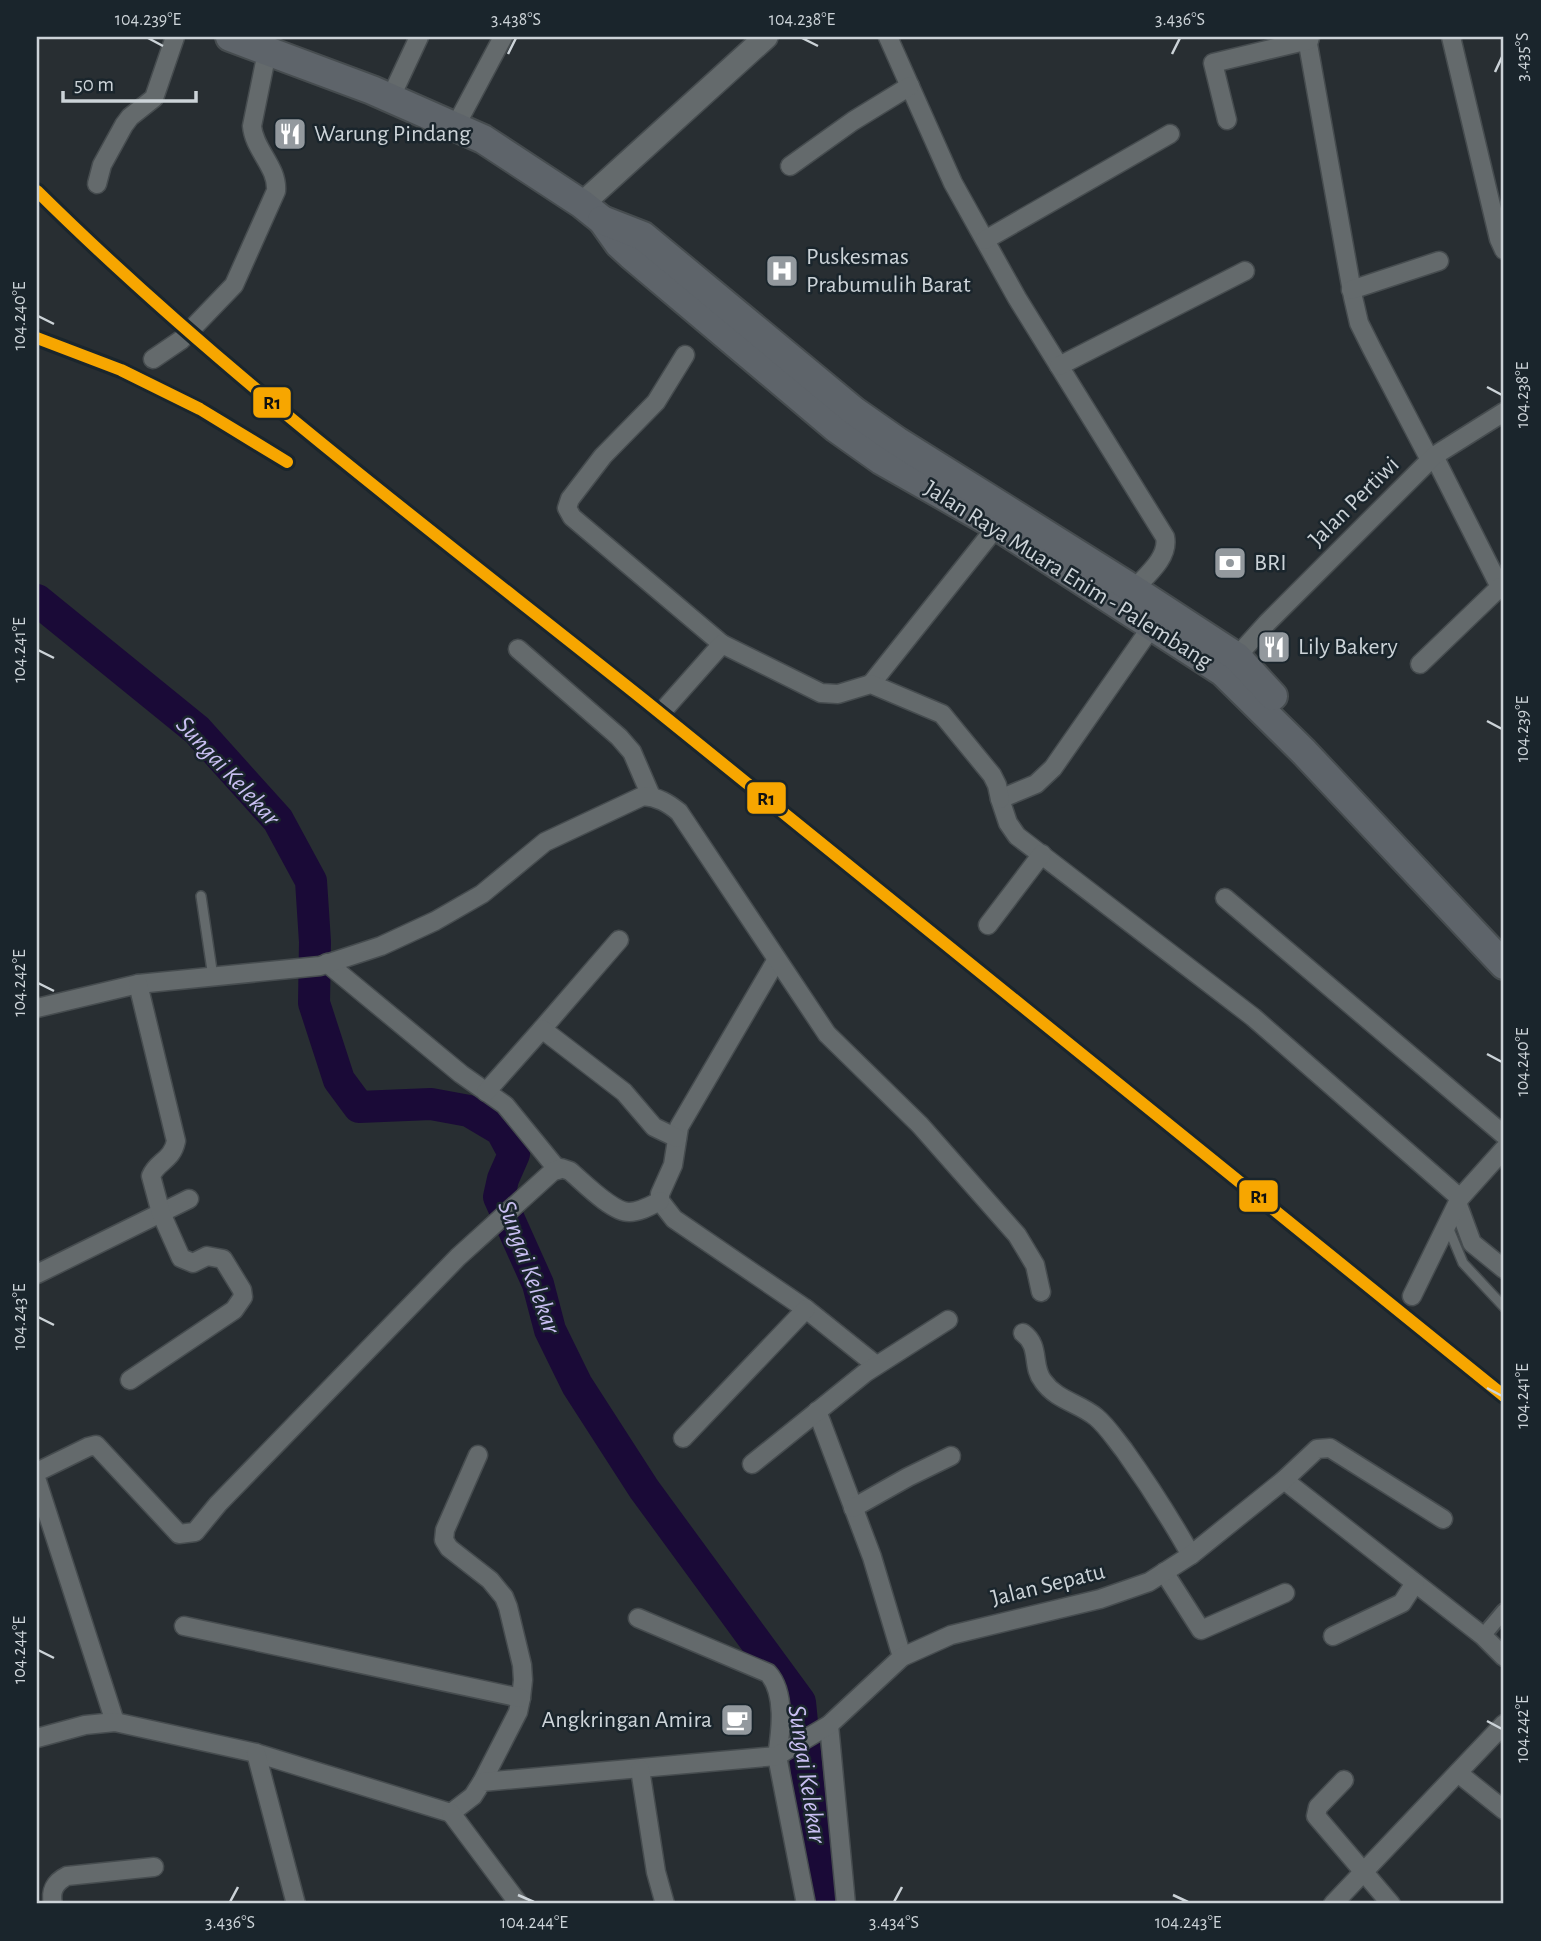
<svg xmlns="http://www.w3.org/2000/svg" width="1541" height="1941" viewBox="0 0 1541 1941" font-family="'Alegreya Sans',sans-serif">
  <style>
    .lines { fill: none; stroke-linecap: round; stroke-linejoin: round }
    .river { stroke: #1a0a37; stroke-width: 32 }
    .service-casing { stroke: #464c4f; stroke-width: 12 }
    .pedestrian-casing { stroke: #464c4f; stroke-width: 18 }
    .minor-casing { stroke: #464c4f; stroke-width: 21 }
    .tertiary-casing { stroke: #464c4f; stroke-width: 26 }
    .primary-casing { stroke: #464c4f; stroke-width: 32 }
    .service { stroke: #646a6c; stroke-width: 9 }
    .pedestrian { stroke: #646a6c; stroke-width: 14 }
    .minor { stroke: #646a6c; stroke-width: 18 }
    .tertiary { stroke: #646a6c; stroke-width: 23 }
    .primary { stroke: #5e646a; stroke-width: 28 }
    .rail-1-casing { stroke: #1a252c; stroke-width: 18 }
    .rail-1 { stroke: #f7a600; stroke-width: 12 }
    .ticks { fill: none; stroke: #ccd3d8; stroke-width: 2.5 }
    .labels { text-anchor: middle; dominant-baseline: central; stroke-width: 5; stroke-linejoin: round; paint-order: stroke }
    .poi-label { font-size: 24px; fill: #ccd3d8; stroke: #1a252c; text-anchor: start }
    .street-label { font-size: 24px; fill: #ccd3d8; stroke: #1a252c }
    .water-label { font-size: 26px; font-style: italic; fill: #c9bff2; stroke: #1a252c }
    .line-badge { stroke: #1a252c; stroke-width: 2.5 }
    .pale-badge-label { font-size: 19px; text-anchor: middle; font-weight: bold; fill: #111 }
    .neatline { fill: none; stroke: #ccd3d8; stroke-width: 2.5 }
    .ticks-label { font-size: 18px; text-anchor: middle; fill: #ccd3d8 }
  </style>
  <rect width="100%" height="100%" fill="#282e32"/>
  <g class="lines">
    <polyline class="river" points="37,600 197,730 278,820 311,881 315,942 314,1003 339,1080 359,1107 431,1104 469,1111 501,1130 514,1154 503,1179 499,1197 538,1284 550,1330 577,1385 644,1489 800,1702 808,1783 826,1904"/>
    <defs>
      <g id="service">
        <polyline points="201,896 213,977"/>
        <polyline points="1448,1227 1463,1263 1504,1307"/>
      </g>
      <polyline id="pedestrian" points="1483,1636 1504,1611"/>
      <g id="minor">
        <path d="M888,37l65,146 64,115 148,239c5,23 -25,43 -38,60"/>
        <polyline points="1310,37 1308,44 1353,297 1359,323 1372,349 1430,460"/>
        <polyline points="1451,37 1499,239 1504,250"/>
        <polyline points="390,99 419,37"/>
        <polyline points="1227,120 1213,63 1309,40"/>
        <polyline points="455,127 503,37"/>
        <polyline points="790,166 853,121 910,86"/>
        <polyline points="97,184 102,165 124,125 130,117 154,98 175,37"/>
        <polyline points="985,240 1170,134"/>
        <polyline points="1351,290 1439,261"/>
        <polyline points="685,355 656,402 603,456 570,499 567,508 572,517 722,644"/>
        <path d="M153,359l28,-19 53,-55 42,-94c2,-24 -22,-41 -24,-65l15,-74"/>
        <polyline points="1059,366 1245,271"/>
        <polyline points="1434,456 1500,587 1504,591"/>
        <polyline points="1157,619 1053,768 1036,784 1000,799 1008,823 1017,836 1253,1017 1460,1198"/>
        <polyline points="518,649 619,737 632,752 651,796"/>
        <polyline points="1230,664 1267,623 1434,456 1504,412"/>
        <polyline points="1420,664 1500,587"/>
        <polyline points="871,684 997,526 1000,517"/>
        <polyline points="667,706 722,644 821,693 838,694 871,684 942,714 992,775 997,785 1000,799"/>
        <polyline points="1225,898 1504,1135"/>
        <polyline points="988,925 1042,854"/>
        <polyline points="776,961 679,1127 673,1165 660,1194 660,1201 674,1219 806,1309 876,1365"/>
        <polyline points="327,963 461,1074 505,1105 558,1170"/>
        <path d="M37,1008l101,-24 182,-18 61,-20 54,-25 47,-27 63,-52 98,-46c15,1 25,7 36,16l148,222 93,91 97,110 18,30 6,27"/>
        <polyline points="542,1029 619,940"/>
        <polyline points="486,1092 542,1029 624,1092 654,1127 677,1138"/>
        <polyline points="1458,1205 1472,1243 1504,1269"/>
        <polyline points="37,1274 189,1199"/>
        <polyline points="1412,1296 1460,1198 1504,1149"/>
        <path d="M1023,1333c18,13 8,33 20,48 13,19 36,22 53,36 11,9 19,22 28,33 25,35 46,68 67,105"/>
        <path d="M130,1380l104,-70 9,-13 -1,-7 -19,-31 -16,-3 -14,7 -12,-5 -20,-45 -10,-37c6,-15 21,-15 25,-35l-38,-157"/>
        <polyline points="817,1411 872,1557 902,1657"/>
        <polyline points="683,1438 806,1309"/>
        <polyline points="478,1455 445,1530 444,1540 449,1548 490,1580 504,1597 508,1607 522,1665 523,1680 521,1698 518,1712 482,1782"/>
        <polyline points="752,1464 865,1373 948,1320"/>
        <path d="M37,1472l51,-25 8,-2 83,89 16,-2 23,-28 240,-247 94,-85 9,-4 9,3c13,11 42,41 59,41 11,0 21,-6 31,-11"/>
        <polyline points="1284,1480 1483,1636 1504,1657"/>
        <polyline points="37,1481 115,1722"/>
        <polyline points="853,1508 908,1477 951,1456"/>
        <polyline points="1164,1572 1201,1630 1285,1593"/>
        <path d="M638,1618l130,55c18,20 13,58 9,83l29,148"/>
        <polyline points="184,1626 521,1698"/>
        <polyline points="1333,1636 1402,1603 1415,1583"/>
        <polyline points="829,1725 846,1904"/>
        <polyline points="37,1738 85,1725 115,1722 256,1753 451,1813 473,1796 482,1782 777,1756 829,1725 902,1657 951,1635 1100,1599 1149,1582 1191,1555 1284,1480 1317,1449 1330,1448 1443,1519"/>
        <polyline points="256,1753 296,1904"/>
        <polyline points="640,1769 656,1872 665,1904"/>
        <polyline points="1458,1773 1504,1810"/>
        <polyline points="1344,1780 1318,1807 1316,1816 1391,1904"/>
        <polyline points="451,1813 519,1904"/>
        <path d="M53,1904c-3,-13 2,-22 14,-28l87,-9"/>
        <polyline points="1333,1904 1504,1724"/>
      </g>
      <polyline id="tertiary" points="582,204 766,37"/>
      <g id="primary">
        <polyline points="230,37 372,90 483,139 582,204 602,220 619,244 631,255 836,428 881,460 997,526 1223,672 1304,752 1504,965"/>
        <polyline points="602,220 643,236 854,411 897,441 1133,589 1237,657 1273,696"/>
      </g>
    </defs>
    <use href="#service" class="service-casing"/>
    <use href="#pedestrian" class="pedestrian-casing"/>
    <use href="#minor" class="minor-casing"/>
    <use href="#tertiary" class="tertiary-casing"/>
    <use href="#primary" class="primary-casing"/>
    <use href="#service" class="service"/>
    <use href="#pedestrian" class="pedestrian"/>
    <use href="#minor" class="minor"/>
    <use href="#tertiary" class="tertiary"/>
    <use href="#primary" class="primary"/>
    <defs>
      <g id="rail-1">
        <path d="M37,191c188,186 401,344 607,509 288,230 574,463 860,696"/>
        <polyline points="37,338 121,370 200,409 287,462"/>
      </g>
    </defs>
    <use href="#rail-1" class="rail-1-casing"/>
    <use href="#rail-1" class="rail-1"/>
  </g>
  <path class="ticks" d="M148,38l15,8M802,38l16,8M508,54l8,-16M1172,54l8,-16M1495,72l7,-15M38,316l16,8M1487,387l15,8M38,650l16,8M1487,721l15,8M38,983l16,8M1487,1054l15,8M38,1317l16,8M1487,1388l15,8M38,1650l16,8M1487,1721l15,8M518,1895l16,7M1173,1895l15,7M230,1902l8,-15M894,1902l8,-15"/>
  <defs>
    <symbol id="restaurant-square" viewBox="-11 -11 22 22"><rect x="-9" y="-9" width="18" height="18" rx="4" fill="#93999e" stroke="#1a252c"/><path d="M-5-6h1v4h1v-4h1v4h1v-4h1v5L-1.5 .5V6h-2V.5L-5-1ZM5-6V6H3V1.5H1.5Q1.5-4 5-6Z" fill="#fff"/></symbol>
    <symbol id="hospital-square" viewBox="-11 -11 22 22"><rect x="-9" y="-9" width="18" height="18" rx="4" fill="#93999e" stroke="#1a252c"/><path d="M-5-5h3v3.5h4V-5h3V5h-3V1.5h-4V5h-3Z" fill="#fff"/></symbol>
    <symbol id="bank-square" viewBox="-11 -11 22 22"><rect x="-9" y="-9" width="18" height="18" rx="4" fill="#93999e" stroke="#1a252c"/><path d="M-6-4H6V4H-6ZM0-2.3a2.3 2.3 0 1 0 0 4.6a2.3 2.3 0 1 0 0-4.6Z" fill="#fff"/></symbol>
    <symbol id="cafe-square" viewBox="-11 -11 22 22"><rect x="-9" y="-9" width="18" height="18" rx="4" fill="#93999e" stroke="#1a252c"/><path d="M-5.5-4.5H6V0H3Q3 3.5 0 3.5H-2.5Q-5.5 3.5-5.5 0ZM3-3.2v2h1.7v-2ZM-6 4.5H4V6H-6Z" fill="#fff"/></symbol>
  </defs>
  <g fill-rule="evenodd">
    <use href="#restaurant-square" x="271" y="115" width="38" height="38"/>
    <use href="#hospital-square" x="763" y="252" width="38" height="38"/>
    <use href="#bank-square" x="1211" y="544" width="38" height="38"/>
    <use href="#restaurant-square" x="1255" y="628" width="38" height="38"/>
    <use href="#cafe-square" x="718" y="1701" width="38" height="38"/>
  </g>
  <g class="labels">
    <g class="poi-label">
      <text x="314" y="134">Warung Pindang</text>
      <text x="806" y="257">Puskesmas<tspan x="806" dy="28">Prabumulih Barat</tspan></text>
      <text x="1254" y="563">BRI</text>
      <text x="1298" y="647">Lily Bakery</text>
      <text x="712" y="1720" text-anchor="end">Angkringan Amira</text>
    </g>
    <g class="street-label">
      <text transform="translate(1354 502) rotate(-45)">Jalan Pertiwi</text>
      <text transform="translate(1068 575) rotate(32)">Jalan Raya Muara Enim - Palembang</text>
      <text transform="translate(1048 1585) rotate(-14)">Jalan Sepatu</text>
    </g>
    <g class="water-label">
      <text transform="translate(228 771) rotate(47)">Sungai Kelekar</text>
      <text transform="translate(529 1267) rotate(70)">Sungai Kelekar</text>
      <text transform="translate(807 1774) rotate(81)">Sungai Kelekar</text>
    </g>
  </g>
  <g class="line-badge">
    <rect x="252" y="386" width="40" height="33" rx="7" fill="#f7a600"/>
    <rect x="746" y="781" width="41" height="34" rx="7" fill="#f7a600"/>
    <rect x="1238" y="1179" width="41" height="34" rx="7" fill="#f7a600"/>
  </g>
  <g class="pale-badge-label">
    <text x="272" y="409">R1</text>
    <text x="766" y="805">R1</text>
    <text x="1259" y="1203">R1</text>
  </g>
  <rect width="1541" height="1941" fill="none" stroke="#1a252c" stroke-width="77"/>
  <path d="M63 91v10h133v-10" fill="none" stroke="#ccd3d8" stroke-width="3.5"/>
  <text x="74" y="91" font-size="21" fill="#ccd3d8" stroke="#1a252c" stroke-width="5" paint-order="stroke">50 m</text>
  <rect x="38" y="38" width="1464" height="1864" class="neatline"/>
  <g class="ticks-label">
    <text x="148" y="25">104.239°E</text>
    <text x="516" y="25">3.438°S</text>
    <text x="802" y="25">104.238°E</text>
    <text x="1180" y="25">3.436°S</text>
    <text transform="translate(1522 57) rotate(-90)" y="6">3.435°S</text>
    <text transform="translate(19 316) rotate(-90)" y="6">104.240°E</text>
    <text transform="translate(1522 395) rotate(-90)" y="6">104.238°E</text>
    <text transform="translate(19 650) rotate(-90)" y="6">104.241°E</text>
    <text transform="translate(1522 729) rotate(-90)" y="6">104.239°E</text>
    <text transform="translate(19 983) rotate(-90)" y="6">104.242°E</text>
    <text transform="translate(1522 1062) rotate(-90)" y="6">104.240°E</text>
    <text transform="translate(19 1317) rotate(-90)" y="6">104.243°E</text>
    <text transform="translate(1522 1396) rotate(-90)" y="6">104.241°E</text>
    <text transform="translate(19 1650) rotate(-90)" y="6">104.244°E</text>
    <text transform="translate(1522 1729) rotate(-90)" y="6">104.242°E</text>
    <text x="230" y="1928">3.436°S</text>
    <text x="534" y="1928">104.244°E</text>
    <text x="894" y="1928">3.434°S</text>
    <text x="1188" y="1928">104.243°E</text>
  </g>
</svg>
